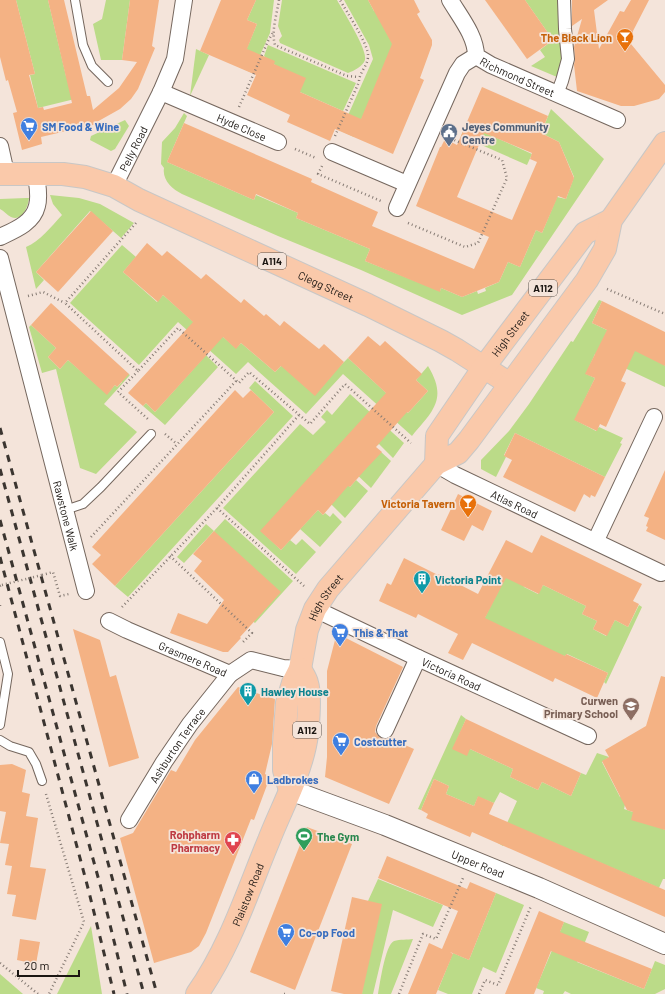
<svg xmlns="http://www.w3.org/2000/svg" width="665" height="994" viewBox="0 0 665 994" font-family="Barlow,sans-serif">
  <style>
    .green { fill: #bbdb88 }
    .building { fill: #f4b284; fill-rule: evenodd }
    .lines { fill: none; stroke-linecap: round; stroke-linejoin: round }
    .service-casing { stroke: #75675e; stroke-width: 10 }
    .pedestrian-casing { stroke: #75675e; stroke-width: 14 }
    .minor-casing { stroke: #75675e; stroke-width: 18 }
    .tertiary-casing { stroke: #75675e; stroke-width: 22 }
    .primary-casing { stroke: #c8c7c6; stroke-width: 24 }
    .path { stroke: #867b74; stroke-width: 2.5; stroke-dasharray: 1 3; stroke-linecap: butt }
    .service { stroke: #fff; stroke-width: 8 }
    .pedestrian { stroke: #fff; stroke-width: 12 }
    .minor { stroke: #fff; stroke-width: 16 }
    .tertiary { stroke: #fff; stroke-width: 20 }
    .primary { stroke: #fac9aa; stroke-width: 22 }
    .rail { stroke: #3b3530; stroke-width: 3; stroke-dasharray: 7 7; stroke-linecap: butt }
    .path-bridge { stroke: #867b74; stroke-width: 2.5; stroke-dasharray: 1 3; stroke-linecap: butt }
    .labels { text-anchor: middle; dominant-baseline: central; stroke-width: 3.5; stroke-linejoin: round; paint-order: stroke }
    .shield { fill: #f4e4da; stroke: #5c544e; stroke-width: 1 }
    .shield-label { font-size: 10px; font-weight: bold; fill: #1b1612 }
    .food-label { font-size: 11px; font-weight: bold; fill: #c56008; stroke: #f4e4da; text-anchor: end }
    .street-label { font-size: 11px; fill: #1b1612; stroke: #f4e4da }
    .shop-label { font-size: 11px; font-weight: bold; fill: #366cbe; stroke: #f4e4da; text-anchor: start }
    .service-label { font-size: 11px; font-weight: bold; fill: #4e5e75; stroke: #f4e4da; text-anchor: start }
    .culture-label { font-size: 11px; font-weight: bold; fill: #0d838f; stroke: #f4e4da; text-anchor: start }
    .education-label { font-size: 11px; font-weight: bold; fill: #785e54; stroke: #f4e4da; text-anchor: end }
    .health-label { font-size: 11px; font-weight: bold; fill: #be3a42; stroke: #f4e4da; text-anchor: end }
    .leisure-label { font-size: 11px; font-weight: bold; fill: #27864d; stroke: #f4e4da; text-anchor: start }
  </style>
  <rect width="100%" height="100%" fill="#f4e4da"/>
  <g class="green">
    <polygon points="16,0 48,0 66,76 87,96 38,108 30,75 35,74"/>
    <polygon points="106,0 130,0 122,60 101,60 93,24 102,19"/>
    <polygon points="256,0 274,0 270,33 252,73 239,67 257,24 247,20"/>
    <path d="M282,0h55c6,11 31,50 28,60 -2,6 -11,11 -17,13l-68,-30 -1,-3 3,-4 -4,-10z"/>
    <polygon points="344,0 368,0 374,11 379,9 393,45 354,137 341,131 373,59 369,45"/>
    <polygon points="525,0 560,0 562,4 559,29 563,59 557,77 531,66 545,57 540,50 553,40"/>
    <polygon points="268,45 356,83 343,111 300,92 274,64 264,56"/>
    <polygon points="196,49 209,55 190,96"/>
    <path d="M551,109l53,50 -92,136 -50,20 -101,-45 -83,-34 -96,-42c-10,-5 -20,-14 -18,-26l-3,-4 1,-22 13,-14 9,-15 3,3 -20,46 87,38 2,-5 42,18 -2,5 74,31 -5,12 75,30 1,-3 21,9 15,-6 1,3 8,-3 -1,-3 14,-6 9,-20 12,5 16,-37 6,3 15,-36 9,2 8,-22 -15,-35 -18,-9z"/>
    <polygon points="125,120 129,126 115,149 111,151 90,140 91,136"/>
    <polygon points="466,124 532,154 527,165 461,136"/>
    <path d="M50,195l29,3 21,6 34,19 -13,15 -31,-27 -54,61 8,8 -8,9 -10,-42c14,-6 25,-20 36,-32l-9,-11z"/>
    <path d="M26,198h3c-1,9 -7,24 -18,19 -4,-2 -7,-6 -11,-8v-10z"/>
    <path d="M122,245l14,12 -13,15 34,30 6,-7 34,30 5,-6 34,29 5,-5 34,29 6,-6 58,1 9,-9 60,55 20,-22 -12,-11 12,-14c20,33 5,45 -16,70l-69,-62 -37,40 -58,-52 -12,12 -58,-52 -39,43 -69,-62z"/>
    <polygon points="599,300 602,301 592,323 660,355 665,366 665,387 595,354 586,374 595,378 575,420 596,431 599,427 623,438 620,443 622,444 605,477 515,433 504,455 506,457 496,477 481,469 481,460 509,431 529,404 571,341 573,342"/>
    <polygon points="31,325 56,348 48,357 60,369 68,360 107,394 115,385 117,387 122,382 120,380 127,373 130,375 104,404 137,432 96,474 80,468 56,369 42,373 29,327"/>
    <polygon points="206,355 218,367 165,425 143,406 146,403 155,412"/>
    <polygon points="255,381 293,416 128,597 115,586 274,412 249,388"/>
    <polygon points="350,394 404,443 393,458 379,444 261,531 281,550 290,540 296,545 302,539 316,552 296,574 223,508 300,424 313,435 326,422 321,417 327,410 332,415"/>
    <polygon points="381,452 391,461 371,488 353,471"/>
    <polygon points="356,480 368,491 345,518 327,500 344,482 350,487"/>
    <polygon points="318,510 323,515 325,513 330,517 333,513 342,522 320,547 300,529"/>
    <polygon points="225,519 293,581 255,623 248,617 214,531 184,563 177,557 206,524 214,531"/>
    <polygon points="515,558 524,587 538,594 543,585 586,606 582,614 597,621 593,629 606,636 615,620 628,627 639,605 642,607 606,684 604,682 608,673 567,654 565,656 473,641"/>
    <polygon points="461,715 466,719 453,749 470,749 513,769 510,777 538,790 542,782 571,796 581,773 586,775 597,753 609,757 602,762 620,797 628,792 624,809 633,812 665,830 665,879 663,879 654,899 657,887 512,825 503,846 498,843 517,801 500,792 494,803 478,797 474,806 446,794 449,786 434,779 421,810 418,809"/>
    <polygon points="378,879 443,905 433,927 393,910 373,994 362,994 368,901"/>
    <polygon points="496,893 524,905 496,973 483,967 472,994 448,994 438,990 453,953 469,960"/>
    <polygon points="564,922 589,932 577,962 644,989 655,961 665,965 665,989 655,994 571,994 565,991 563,994 543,994 544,991 536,988"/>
    <polygon points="91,926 102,994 57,994"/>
    <path d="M413,939l-22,55h-13c2,-10 7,-49 16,-53 6,-2 14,-1 19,-2z"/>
    <polygon points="0,974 23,994 0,994"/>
  </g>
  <g class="building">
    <polygon points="0,0 16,0 35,74 29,75 38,108 43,107 44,110 72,103 48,0 64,0 87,96 90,96 93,110 119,88 137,62 122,60 130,0 159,0 152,46 155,48 138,89 131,99 120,109 95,123 95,124 90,126 81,131 79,128 41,137 42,144 22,150 13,113 17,112 8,80 6,81 0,57"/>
    <polygon points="221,0 256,0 247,20 257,24 247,49 275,61 274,64 306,78 300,92 361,119 392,44 368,0 414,0 420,12 417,14 432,40 432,45 420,78 424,80 393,154 335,129 330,141 287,122 290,115 247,95 256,75 200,51"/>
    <polygon points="485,0 525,0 553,40 527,59"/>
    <polygon points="572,0 608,0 594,10 599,49 620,11 624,12 631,0 649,0 633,31 631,44 665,85 665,92 659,99 634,106 621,106 577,91 574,65 575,59 574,47 582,19 572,26"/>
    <path d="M482,87l66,29 -7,17 18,9 15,36 -8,21 -8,-3 -16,37 -6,-3 -16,37 -12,-5 -9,20 -37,15 -21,-9 -1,4 -75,-31 5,-12 -74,-31 2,-5 -42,-19 -2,6 -87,-38 17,-39 128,56 -1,3 67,30 -6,14 102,43 15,-32 -73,-31 24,-59h1l4,-8 12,6zM484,133l48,20 -2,6 7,3 -25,58 -55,-23z"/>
    <polygon points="91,211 113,231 58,292 36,272"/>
    <polygon points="147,243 162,256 167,251 201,279 206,274 241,303 244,299 264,316 266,314 280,326 284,321 319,349 324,344 344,362 315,396 281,366 275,372 241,343 236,349 223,337 155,412 146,403 143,406 128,393 193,322 163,295 158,302 123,272"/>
    <polygon points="602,301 665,332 665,366 635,351 621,381 626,383 606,427 600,424 597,431 574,420 595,378 585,374 607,330 592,323"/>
    <polygon points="51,303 129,374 117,387 115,385 107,395 68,360 60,369 48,357 56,348 31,325"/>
    <polygon points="368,336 380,346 385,341 422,374 416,380 428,391 408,413 407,412 376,447 382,452 364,471 350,487 348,486 323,515 318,510 281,550 260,531 386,393 348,358"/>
    <polygon points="235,390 243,398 251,390 274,412 115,586 92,564 101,555 92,547"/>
    <polygon points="515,433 605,477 595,497 591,495 590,498 584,494 575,512 503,477 512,460 504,456"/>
    <polygon points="665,470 665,540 646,531 648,527 646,526 649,518 644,516"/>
    <polygon points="458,494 492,511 483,531 472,525 464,541 441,530"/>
    <polygon points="214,531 281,592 240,637 241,638 228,652 223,652 170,633 178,613 207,624 224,600 194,571 202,561 193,554"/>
    <polygon points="541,535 642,584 633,601 639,604 628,627 615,620 607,636 593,629 597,621 582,614 586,606 543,585 539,594 506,578 485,618 565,656 566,654 608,673 597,698 555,678 553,682 472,643 463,660 448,653 458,634 418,614 416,618 379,601 387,583 391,585 404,558 438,575 439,574 478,594 506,540 532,553"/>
    <polygon points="73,629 100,640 110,677 116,675 139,758 109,767"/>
    <polygon points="342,636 403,667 376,726 375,732 381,739 389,738 414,749 389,804 325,777 327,757 327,671 335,640"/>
    <polygon points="661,676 665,677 665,830 631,820 633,812 627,810 602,761 609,757 605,750 646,726"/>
    <polygon points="238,687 275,699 272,744 265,774 270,777 254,820 251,819 206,933 199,946 191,952 154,963 120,838 133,833 171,770 176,772 195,740"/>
    <polygon points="466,719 581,773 571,796 542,782 538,790 510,777 513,769 470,749 467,756 452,749"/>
    <polygon points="12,764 26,770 22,792 30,794 26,816 38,818 30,867 46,869 36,920 12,916 16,895 7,894 12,866 5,865 9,844 0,843 6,812 0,811 0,765"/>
    <polygon points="434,779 449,786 446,794 474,806 478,796 494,803 489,814 665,890 665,917 472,832 470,837 426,818 428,814 421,810"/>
    <polygon points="307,827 352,844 295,990 250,972"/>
    <polygon points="387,856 467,889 470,882 496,893 469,960 450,952 453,954 436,994 408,994 429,943 442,949 458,911 378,878"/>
    <polygon points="352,897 382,904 362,994 344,994 331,991"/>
    <polygon points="539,911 564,922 560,932 652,969 644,989 551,951 534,994 505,994"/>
    <polygon points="20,939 40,942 36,964 17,960"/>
  </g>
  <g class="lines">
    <defs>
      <g id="service">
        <polyline points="75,0 83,45 92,66 108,82"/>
        <polyline points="65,510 83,504 101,487 151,434"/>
        <polyline points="0,642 8,674 0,725"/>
        <polyline points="0,740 10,746 29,752 36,764 42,781"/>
      </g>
      <polyline id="pedestrian" points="557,94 562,81 568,59 565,29 564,0"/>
      <g id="minor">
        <path id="s1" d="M450,0c10,17 26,36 26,56l15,9 126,55"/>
        <path id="s2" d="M161,92l117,50"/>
        <polyline points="0,146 6,173"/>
        <polyline points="332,152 407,184"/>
        <path id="s3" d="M114,186l47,-94 14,-33 9,-59"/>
        <polyline points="397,208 457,73 463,64 476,56"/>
        <path d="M0,237c15,-7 33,-14 37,-31 3,-10 0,-22 -1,-32"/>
        <path id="s4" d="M0,258l86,333"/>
        <path id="s5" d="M436,464l19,11 206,98"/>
        <polyline points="596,540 654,417"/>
        <path id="s6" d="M315,609l103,49 170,78"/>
        <path id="s7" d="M109,621l18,9 103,44 21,-14 32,8 17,1"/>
        <polyline points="385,730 418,658"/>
        <path id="s8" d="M129,820l35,-58 26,-38 40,-50"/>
      </g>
      <g id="tertiary">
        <path id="s9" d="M290,790l95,35 154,63 126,56"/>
      </g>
      <g id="primary">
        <path id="s10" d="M0,174h63l22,3 29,9 25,14 229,105 73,36 16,9 53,34"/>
        <path id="s11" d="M436,464l1,-28 47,-69 101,-134 26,-13"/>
        <path id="s12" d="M290,790l-6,-20v-27l3,-40 6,-20 7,-14 7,-39 8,-21 13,-20 108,-125 22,-11 11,-13 118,-160 18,-31 6,-29 54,-77"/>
        <path id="s13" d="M197,994c33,-47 50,-101 72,-154 12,-31 29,-61 36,-94 3,-13 6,-51 2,-63 -1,-5 -5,-10 -7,-14"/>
      </g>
    </defs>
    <use href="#service" class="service-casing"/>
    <use href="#pedestrian" class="pedestrian-casing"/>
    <use href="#minor" class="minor-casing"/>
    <use href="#tertiary" class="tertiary-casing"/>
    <use href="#primary" class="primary-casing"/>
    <g class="path">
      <path d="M279,0c-2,14 -8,31 -4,45l72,31 12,1"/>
      <polyline points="239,107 268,41 274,31"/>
      <path d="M335,136l24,-54c0,-10 9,-16 9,-26 1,-11 -22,-45 -28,-56"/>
      <polyline points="295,149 316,158"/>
      <polyline points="322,166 318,174 381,201"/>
      <polyline points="136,223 65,303 138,371 178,328 239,383 249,372 310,424 345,384 411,443"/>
      <polyline points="408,223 465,247 478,243 507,178 502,160 447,137"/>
      <polyline points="607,289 665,314"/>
      <polyline points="28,296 43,292 65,303"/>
      <polyline points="138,371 118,392 149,420"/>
      <polyline points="165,434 177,444"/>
      <polyline points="217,508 304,586"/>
      <polyline points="91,537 237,380"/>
      <polyline points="170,556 252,633 243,642"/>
      <polyline points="42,575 53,572 60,596 69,594"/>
      <polyline points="0,586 2,585"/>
      <polyline points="0,605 0,607"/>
      <polyline points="122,607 217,508 299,415"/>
      <polyline points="46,794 84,922 49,994"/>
      <polyline points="0,963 38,994"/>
      <polyline points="284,994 287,994"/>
      <polyline points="399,994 423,934 436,939 463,878"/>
      <polyline points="479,994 485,980 498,985 531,906"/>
    </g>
    <use href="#service" class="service"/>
    <use href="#pedestrian" class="pedestrian"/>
    <use href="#minor" class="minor"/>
    <use href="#tertiary" class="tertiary"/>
    <use href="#primary" class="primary"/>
    <g class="rail">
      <polyline points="0,428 157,994"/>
      <polyline points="0,469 144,994"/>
      <polyline points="0,520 101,888 127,994"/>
      <polyline points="0,557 89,892 114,994"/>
    </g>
    <polyline class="path-bridge" points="2,585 42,575"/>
  </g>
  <defs>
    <symbol id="bar-pin" viewBox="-11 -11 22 30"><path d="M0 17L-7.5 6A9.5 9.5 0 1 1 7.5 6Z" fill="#e8710a" stroke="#f4e4da"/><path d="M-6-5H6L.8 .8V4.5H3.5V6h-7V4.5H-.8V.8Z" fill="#fff"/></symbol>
    <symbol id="supermarket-pin" viewBox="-11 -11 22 30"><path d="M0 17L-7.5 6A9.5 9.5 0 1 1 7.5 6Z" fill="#3f7fe0" stroke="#f4e4da"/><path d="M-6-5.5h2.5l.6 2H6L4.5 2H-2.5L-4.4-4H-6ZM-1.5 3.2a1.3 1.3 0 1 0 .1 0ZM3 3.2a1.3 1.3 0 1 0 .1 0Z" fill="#fff"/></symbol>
    <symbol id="civic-pin" viewBox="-11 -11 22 30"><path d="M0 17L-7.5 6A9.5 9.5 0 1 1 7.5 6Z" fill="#5c6f8a" stroke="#f4e4da"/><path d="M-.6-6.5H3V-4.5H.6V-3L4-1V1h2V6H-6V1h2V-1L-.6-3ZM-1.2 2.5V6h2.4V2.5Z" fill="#fff"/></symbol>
    <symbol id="building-pin" viewBox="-11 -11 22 30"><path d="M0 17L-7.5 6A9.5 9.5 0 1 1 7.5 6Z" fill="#0f9aa8" stroke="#f4e4da"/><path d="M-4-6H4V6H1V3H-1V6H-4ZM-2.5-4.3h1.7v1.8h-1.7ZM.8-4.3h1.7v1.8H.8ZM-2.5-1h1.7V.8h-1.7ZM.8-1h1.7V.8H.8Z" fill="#fff"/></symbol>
    <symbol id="school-pin" viewBox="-11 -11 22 30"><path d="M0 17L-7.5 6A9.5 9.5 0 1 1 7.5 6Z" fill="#8d6e63" stroke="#f4e4da"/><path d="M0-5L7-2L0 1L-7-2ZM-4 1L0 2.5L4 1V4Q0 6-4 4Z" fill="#fff"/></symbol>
    <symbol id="shop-pin" viewBox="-11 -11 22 30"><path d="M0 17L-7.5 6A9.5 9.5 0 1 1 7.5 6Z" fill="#3f7fe0" stroke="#f4e4da"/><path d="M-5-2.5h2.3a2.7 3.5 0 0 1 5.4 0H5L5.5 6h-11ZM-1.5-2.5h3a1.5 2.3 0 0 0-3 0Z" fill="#fff"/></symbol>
    <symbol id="stadium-pin" viewBox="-11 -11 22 30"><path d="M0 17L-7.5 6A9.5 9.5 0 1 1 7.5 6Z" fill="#2e9e5b" stroke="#f4e4da"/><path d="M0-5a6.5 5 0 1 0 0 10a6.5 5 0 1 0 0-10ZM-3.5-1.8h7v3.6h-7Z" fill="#fff"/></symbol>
    <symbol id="pharmacy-pin" viewBox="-11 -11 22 30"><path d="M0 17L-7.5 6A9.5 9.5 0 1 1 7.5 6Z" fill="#e0444e" stroke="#f4e4da"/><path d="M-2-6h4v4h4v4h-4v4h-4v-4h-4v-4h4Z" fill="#fff"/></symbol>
  </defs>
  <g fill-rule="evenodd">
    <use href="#bar-pin" x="615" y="27" width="20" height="27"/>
    <use href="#supermarket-pin" x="19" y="116" width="20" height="27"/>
    <use href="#civic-pin" x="439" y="122" width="20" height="27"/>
    <use href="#bar-pin" x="458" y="493" width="20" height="27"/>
    <use href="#building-pin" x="412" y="569" width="20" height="27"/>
    <use href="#supermarket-pin" x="330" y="622" width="20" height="27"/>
    <use href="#building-pin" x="238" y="681" width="20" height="27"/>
    <use href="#school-pin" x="621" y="696" width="20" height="27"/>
    <use href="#supermarket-pin" x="331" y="731" width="20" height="27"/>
    <use href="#shop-pin" x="244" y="769" width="20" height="27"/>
    <use href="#stadium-pin" x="294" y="826" width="20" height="27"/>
    <use href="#pharmacy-pin" x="223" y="830" width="20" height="27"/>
    <use href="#supermarket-pin" x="276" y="922" width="20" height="27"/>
  </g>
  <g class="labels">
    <g class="shield">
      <rect x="258" y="253" width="28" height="16" rx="3"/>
      <rect x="529" y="280" width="28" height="16" rx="3"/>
      <rect x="293" y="722" width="28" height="16" rx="3"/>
    </g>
    <g class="shield-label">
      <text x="272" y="261">A114</text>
      <text x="543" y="288">A112</text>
      <text x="307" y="730">A112</text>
    </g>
    <g class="food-label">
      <text x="612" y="37">The Black Lion</text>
      <text x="455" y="503">Victoria Tavern</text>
    </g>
    <g class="street-label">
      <text stroke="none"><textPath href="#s1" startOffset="109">Richmond Street</textPath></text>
      <text stroke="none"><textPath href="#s2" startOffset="88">Hyde Close</textPath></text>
      <text stroke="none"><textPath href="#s3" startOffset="42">Pelly Road</textPath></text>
      <text stroke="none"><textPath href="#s10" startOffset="350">Clegg Street</textPath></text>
      <text stroke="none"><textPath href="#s11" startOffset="154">High Street</textPath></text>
      <text stroke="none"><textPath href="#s5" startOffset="88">Atlas Road</textPath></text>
      <text stroke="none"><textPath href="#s4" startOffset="266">Rawstone Walk</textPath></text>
      <text stroke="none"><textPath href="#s12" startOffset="202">High Street</textPath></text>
      <text stroke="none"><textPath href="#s7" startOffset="92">Grasmere Road</textPath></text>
      <text stroke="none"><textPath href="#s6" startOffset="151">Victoria Road</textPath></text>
      <text stroke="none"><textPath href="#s8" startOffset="89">Ashburton Terrace</textPath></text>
      <text stroke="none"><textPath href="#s9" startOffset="202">Upper Road</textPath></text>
      <text stroke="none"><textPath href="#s13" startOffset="112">Plaistow Road</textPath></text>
    </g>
    <g class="shop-label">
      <text x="42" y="126">SM Food &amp; Wine</text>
      <text x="353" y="632">This &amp; That</text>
      <text x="354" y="741">Costcutter</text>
      <text x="267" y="779">Ladbrokes</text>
      <text x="299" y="932">Co-op Food</text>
    </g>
    <g class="service-label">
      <text x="462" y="126">Jeyes Community<tspan x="462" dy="13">Centre</tspan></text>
    </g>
    <g class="culture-label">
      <text x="435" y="579">Victoria Point</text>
      <text x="261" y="691">Hawley House</text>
    </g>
    <g class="education-label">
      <text x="618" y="700">Curwen<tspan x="618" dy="13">Primary School</tspan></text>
    </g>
    <g class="health-label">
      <text x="220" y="834">Rohpharm<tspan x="220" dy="13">Pharmacy</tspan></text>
    </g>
    <g class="leisure-label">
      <text x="317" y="836">The Gym</text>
    </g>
  </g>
  <path d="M18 970v6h61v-6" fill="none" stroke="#1b1612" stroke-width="2"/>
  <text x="24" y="970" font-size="12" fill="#1b1612" stroke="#f4e4da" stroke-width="3" paint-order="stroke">20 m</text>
</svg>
